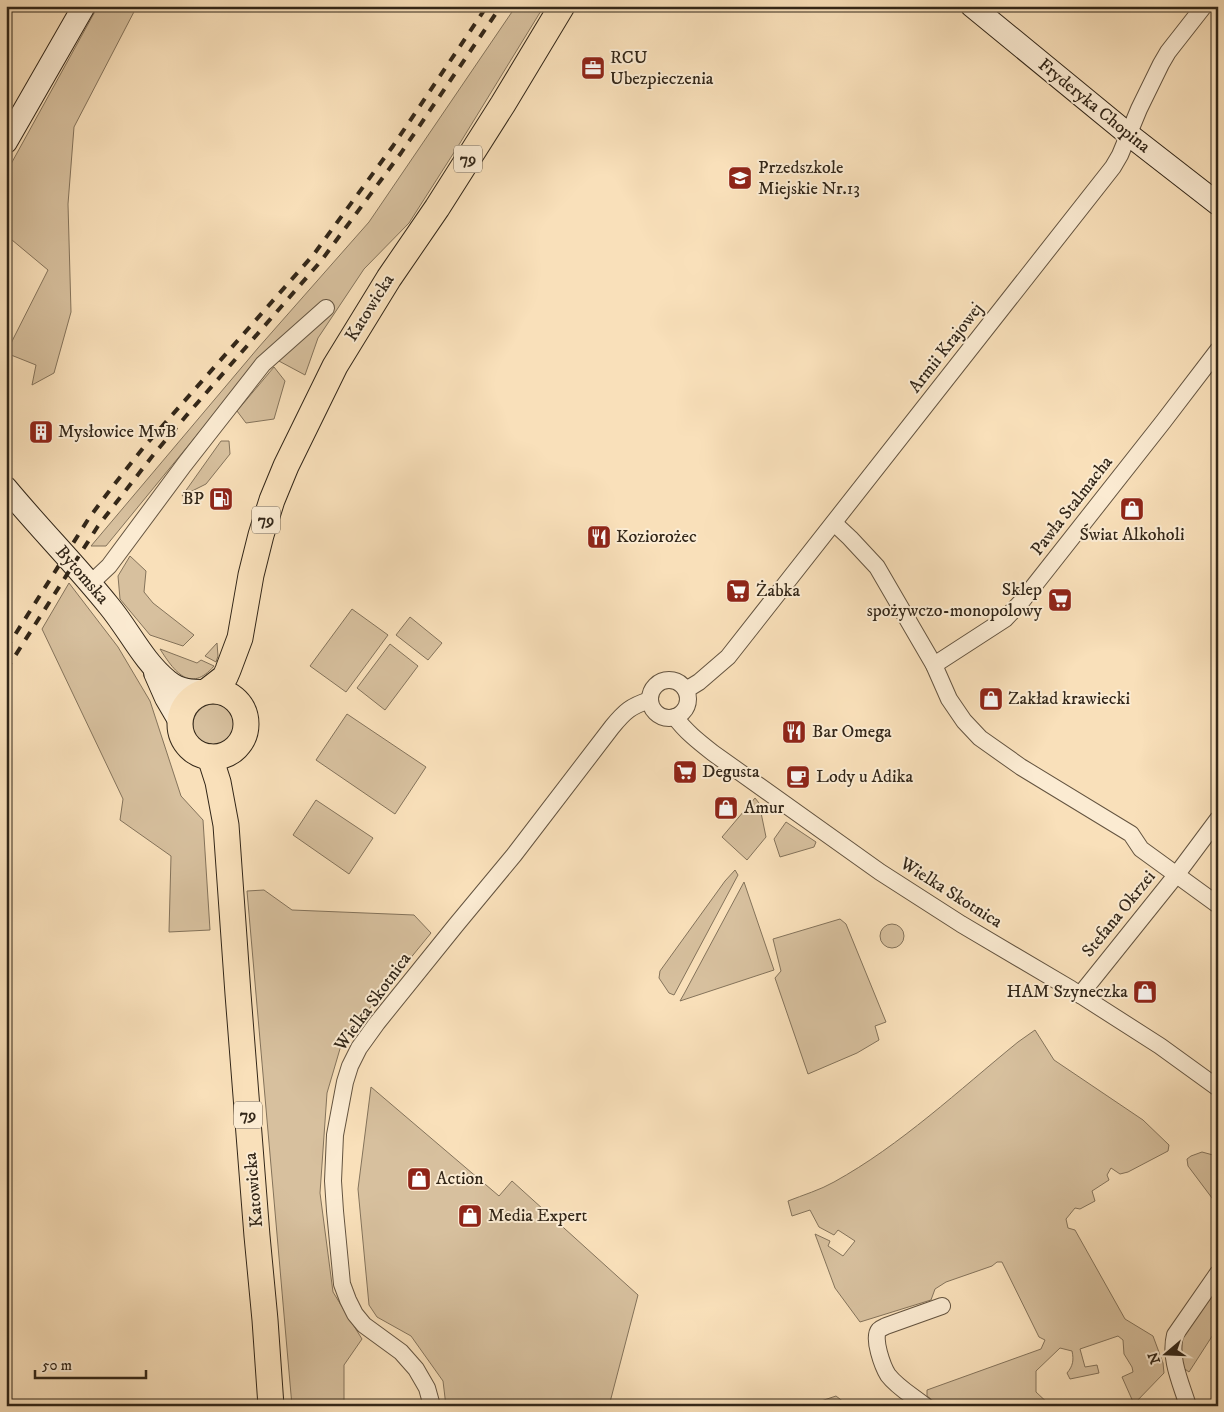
<svg xmlns="http://www.w3.org/2000/svg" width="1224" height="1412" viewBox="0 0 1224 1412" font-family="'IM FELL DW Pica',serif">
  <style>
    .green { fill: #d7c09e; stroke: #84735b }
    .lines { fill: none; stroke-linecap: round; stroke-linejoin: round }
    .street-casing { stroke: #645440; stroke-width: 18 }
    .secondary-casing { stroke: #322618; stroke-width: 24 }
    .primary-casing { stroke: #322618; stroke-width: 27 }
    .street { stroke: #fbebd2; stroke-width: 16 }
    .secondary { stroke: #fbebd2; stroke-width: 22 }
    .primary { stroke: #f9e0ba; stroke-width: 25 }
    .rail { stroke: #322618; stroke-width: 4; stroke-dasharray: 9 9; stroke-linecap: butt }
    .labels { text-anchor: middle; dominant-baseline: central; stroke-width: 4; stroke-linejoin: round; paint-order: stroke }
    .shield { fill: #fbebd2; stroke: #6e6150; stroke-width: 1 }
    .shield-label { font-size: 16px; font-weight: bold; fill: #322618 }
    .poi-label { font-size: 18px; fill: #322618; stroke: #fbebd2; text-anchor: start }
    .street-label { font-size: 18px; fill: #322618; stroke: #fbebd2 }
  </style>
  <rect width="100%" height="100%" fill="#f9e0ba"/>
  <filter id="stains"><feTurbulence type="fractalNoise" baseFrequency=".004" numOctaves="4"/><feColorMatrix values="0 0 0 0 .2 0 0 0 0 .09 0 0 0 0 .02 0 0 0 .5 -.17"/></filter>
  <radialGradient id="worn" r=".72"><stop offset=".6" stop-color="#630" stop-opacity="0"/><stop offset="1" stop-color="#630" stop-opacity=".3"/></radialGradient>
  <g class="green">
    <polygon points="98,6 137,6 74,127 68,204 71,312 54,373 32,385 36,365 6,353 48,270 6,235 6,173"/>
    <polygon points="516,6 544,6 460,143 409,223 364,269 318,338 305,375 264,353 106,546 91,546 258,348 369,222"/>
    <polygon points="274,367 285,381 274,419 246,423 237,411"/>
    <polygon points="221,441 229,441 230,454 206,484 182,496"/>
    <polygon points="130,556 146,571 144,592 153,603 194,635 183,646 150,635 120,599 118,576"/>
    <polygon points="69,583 118,647 150,701 181,796 203,820 210,930 169,932 171,856 120,820 123,799 42,629"/>
    <polygon points="352,609 388,635 346,692 310,666"/>
    <polygon points="410,617 442,643 428,660 396,635"/>
    <polygon points="217,643 218,656 216,662 205,656"/>
    <polygon points="390,644 418,666 385,710 357,688"/>
    <path d="M160,649l37,14 4,-3 13,6c-24,28 -40,5 -54,-17z"/>
    <circle cx="214" cy="725" r="21"/>
    <polygon points="347,714 426,767 395,814 316,760"/>
    <polygon points="755,798 759,803 766,837 747,860 722,837"/>
    <polygon points="316,800 373,838 349,874 293,835"/>
    <polygon points="786,822 816,842 814,847 780,857 774,839"/>
    <polygon points="735,870 738,875 674,995 669,993 659,978 660,971 725,881"/>
    <polygon points="744,882 774,970 680,1001 684,994"/>
    <polygon points="264,890 292,910 414,915 431,933 342,1042 327,1093 320,1193 333,1292 362,1339 344,1365 344,1406 292,1406 247,891"/>
    <polygon points="840,919 846,924 886,1022 875,1026 879,1040 857,1053 808,1074 775,978 781,971 773,939"/>
    <circle cx="892" cy="936" r="12"/>
    <path d="M1035,1030l19,30 89,60 26,25 -1,6 -40,21 -8,2 -9,-6 -4,7 2,5 -17,11 3,10 -15,8 -5,-1 -9,11 2,9 7,2 50,89 28,17 10,27 1,10 -30,31 -12,-27 11,-5 -1,-5 -8,-13 -1,-14 -5,-4 -38,13 5,18 12,-2 2,8 -29,6 -3,-6c6,-7 7,-13 5,-22l-12,-3 -24,23v21l15,14h-111l-13,-10v-6l114,-41 4,-9 -6,-3 -37,-75h-5l-5,4 -46,16 -11,7 -4,11 -71,22 -25,-34 -20,-54 15,7 -2,5 15,10 12,-15 -17,-11 -4,5 -15,-8 -9,-17 -18,6 -4,-15c15,-6 32,-11 46,-19 67,-37 125,-92 184,-140z"/>
    <polygon points="371,1087 499,1196 512,1181 638,1295 609,1406 446,1406 443,1381 411,1336 377,1317 369,1305 358,1189"/>
    <polygon points="1202,1152 1213,1155 1218,1160 1218,1206 1188,1166 1187,1159 1191,1156"/>
    <polygon points="1218,1286 1218,1327 1189,1372 1182,1367 1180,1355 1182,1339"/>
    <polygon points="836,1396 849,1406 806,1406"/>
  </g>
  <g class="lines">
    <defs>
      <g id="street">
        <polyline points="834,523 850,538 877,567 934,665 949,699 964,721 980,738 1021,767 1131,834 1141,849 1218,905"/>
        <polyline points="91,583 109,566 184,465 263,364 326,308"/>
        <polyline points="934,665 1005,619 1022,601 1163,422 1218,350"/>
        <circle cx="669" cy="699" r="19"/>
        <polyline points="686,690 699,682 728,657 1113,167 1120,155 1139,109 1161,64 1168,52 1204,6"/>
        <path d="M675,717c10,14 24,25 38,36l167,119 81,52 110,65 89,57 58,42"/>
        <polyline points="1080,995 1177,874 1218,819"/>
        <path d="M432,1406l-5,-18 -11,-19 -15,-17 -37,-27 -9,-11 -7,-14 -6,-16 -7,-73 -2,-30 2,-46 10,-53 5,-16 9,-18 18,-25 79,-98 58,-70 98,-128c13,-16 19,-21 38,-27"/>
        <path d="M925,1406c-12,-10 -27,-18 -37,-31 -5,-8 -16,-37 -9,-45 2,-2 5,-3 7,-4l56,-20"/>
        <path d="M1188,1406c-7,-23 -19,-47 -13,-71l43,-62"/>
      </g>
      <g id="secondary">
        <polyline points="972,6 1128,134 1218,204"/>
        <polyline points="6,142 84,6"/>
        <path d="M6,488c34,41 70,77 103,118 20,24 34,55 59,75 12,10 24,10 39,10"/>
        <polyline points="155,673 166,698 180,722"/>
      </g>
      <g id="primary">
        <polyline points="207,691 225,677 228,670 240,638 251,575 261,535 272,500 286,466 335,366 389,278 437,208 503,104 562,6"/>
        <circle cx="213" cy="724" r="33"/>
        <polyline points="210,757 218,782 226,825 238,994 257,1236 265,1320 271,1406"/>
      </g>
    </defs>
    <use href="#street" class="street-casing"/>
    <use href="#secondary" class="secondary-casing"/>
    <use href="#primary" class="primary-casing"/>
    <use href="#street" class="street"/>
    <use href="#secondary" class="secondary"/>
    <use href="#primary" class="primary"/>
    <g class="rail">
      <polyline points="6,649 89,518 113,486 143,448 314,254 393,146 487,6"/>
      <polyline points="6,670 98,526 154,454 186,416 321,261 401,153 501,6"/>
    </g>
  </g>
  <defs>
    <symbol id="office-square" viewBox="-11 -11 22 22"><rect x="-9" y="-9" width="18" height="18" rx="4" fill="#8f2418" stroke="#fbebd2"/><path d="M-6-3h4V-5.5h4V-3h4V5H-6ZM-1-4.5V-3h2v-1.5ZM-6 0V1H6V0Z" fill="#fff"/></symbol>
    <symbol id="school-square" viewBox="-11 -11 22 22"><rect x="-9" y="-9" width="18" height="18" rx="4" fill="#8f2418" stroke="#fbebd2"/><path d="M0-5L7-2L0 1L-7-2ZM-4 1L0 2.5L4 1V4Q0 6-4 4Z" fill="#fff"/></symbol>
    <symbol id="building-square" viewBox="-11 -11 22 22"><rect x="-9" y="-9" width="18" height="18" rx="4" fill="#8f2418" stroke="#fbebd2"/><path d="M-4-6H4V6H1V3H-1V6H-4ZM-2.5-4.3h1.7v1.8h-1.7ZM.8-4.3h1.7v1.8H.8ZM-2.5-1h1.7V.8h-1.7ZM.8-1h1.7V.8H.8Z" fill="#fff"/></symbol>
    <symbol id="fuel-square" viewBox="-11 -11 22 22"><rect x="-9" y="-9" width="18" height="18" rx="4" fill="#8f2418" stroke="#fbebd2"/><path d="M-5.5-6h7V0h2V4h1.3V-2.5L3-4.5l.8-.8L6-3V5H2.5V1h-1V6h-7ZM-4.2-4.7v3.2H.2V-4.7Z" fill="#fff"/></symbol>
    <symbol id="shop-square" viewBox="-11 -11 22 22"><rect x="-9" y="-9" width="18" height="18" rx="4" fill="#8f2418" stroke="#fbebd2"/><path d="M-5-2.5h2.3a2.7 3.5 0 0 1 5.4 0H5L5.5 6h-11ZM-1.5-2.5h3a1.5 2.3 0 0 0-3 0Z" fill="#fff"/></symbol>
    <symbol id="restaurant-square" viewBox="-11 -11 22 22"><rect x="-9" y="-9" width="18" height="18" rx="4" fill="#8f2418" stroke="#fbebd2"/><path d="M-5-6h1v4h1v-4h1v4h1v-4h1v5L-1.5 .5V6h-2V.5L-5-1ZM5-6V6H3V1.5H1.5Q1.5-4 5-6Z" fill="#fff"/></symbol>
    <symbol id="supermarket-square" viewBox="-11 -11 22 22"><rect x="-9" y="-9" width="18" height="18" rx="4" fill="#8f2418" stroke="#fbebd2"/><path d="M-6-5.5h2.5l.6 2H6L4.5 2H-2.5L-4.4-4H-6ZM-1.5 3.2a1.3 1.3 0 1 0 .1 0ZM3 3.2a1.3 1.3 0 1 0 .1 0Z" fill="#fff"/></symbol>
    <symbol id="cafe-square" viewBox="-11 -11 22 22"><rect x="-9" y="-9" width="18" height="18" rx="4" fill="#8f2418" stroke="#fbebd2"/><path d="M-5.5-4.5H6V0H3Q3 3.5 0 3.5H-2.5Q-5.5 3.5-5.5 0ZM3-3.2v2h1.7v-2ZM-6 4.5H4V6H-6Z" fill="#fff"/></symbol>
  </defs>
  <g fill-rule="evenodd">
    <use href="#office-square" x="579" y="54" width="28" height="28"/>
    <use href="#school-square" x="726" y="164" width="28" height="28"/>
    <use href="#building-square" x="27" y="418" width="28" height="28"/>
    <use href="#fuel-square" x="207" y="485" width="28" height="28"/>
    <use href="#shop-square" x="1118" y="495" width="28" height="28"/>
    <use href="#restaurant-square" x="585" y="523" width="28" height="28"/>
    <use href="#supermarket-square" x="724" y="577" width="28" height="28"/>
    <use href="#supermarket-square" x="1046" y="586" width="28" height="28"/>
    <use href="#shop-square" x="977" y="685" width="28" height="28"/>
    <use href="#restaurant-square" x="780" y="718" width="28" height="28"/>
    <use href="#supermarket-square" x="671" y="758" width="28" height="28"/>
    <use href="#cafe-square" x="784" y="763" width="28" height="28"/>
    <use href="#shop-square" x="712" y="794" width="28" height="28"/>
    <use href="#shop-square" x="1131" y="978" width="28" height="28"/>
    <use href="#shop-square" x="405" y="1165" width="28" height="28"/>
    <use href="#shop-square" x="456" y="1202" width="28" height="28"/>
  </g>
  <g class="labels">
    <g class="shield">
      <rect x="454" y="145.5" width="28" height="27" rx="4"/>
      <rect x="252" y="506.5" width="28" height="27" rx="4"/>
      <rect x="234" y="1101.5" width="28" height="27" rx="4"/>
    </g>
    <g class="shield-label">
      <text x="468" y="159">79</text>
      <text x="266" y="520">79</text>
      <text x="248" y="1115">79</text>
    </g>
    <g class="poi-label">
      <text x="610" y="58">RCU<tspan x="610" dy="21">Ubezpieczenia</tspan></text>
      <text x="758" y="168">Przedszkole<tspan x="758" dy="21">Miejskie Nr.13</tspan></text>
      <text x="58" y="432">Mysłowice MwB</text>
      <text x="204" y="499" text-anchor="end">BP</text>
      <text x="1132" y="535" text-anchor="middle">Świat Alkoholi</text>
      <text x="616" y="537">Koziorożec</text>
      <text x="1042" y="590" text-anchor="end">Sklep<tspan x="1042" dy="21">spożywczo-monopolowy</tspan></text>
      <text x="756" y="591">Żabka</text>
      <text x="1008" y="699">Zakład krawiecki</text>
      <text x="812" y="732">Bar Omega</text>
      <text x="702" y="772">Degusta</text>
      <text x="816" y="777">Lody u Adika</text>
      <text x="744" y="808">Amur</text>
      <text x="1128" y="992" text-anchor="end">HAM Szyneczka</text>
      <text x="436" y="1179">Action</text>
      <text x="488" y="1216">Media Expert</text>
    </g>
    <g class="street-label">
      <text transform="translate(1094 106) rotate(39)">Fryderyka Chopina</text>
      <text transform="translate(370 308) rotate(-58)">Katowicka</text>
      <text transform="translate(946 348) rotate(-52)">Armii Krajowej</text>
      <text transform="translate(1072 506) rotate(-52)">Pawła Stalmacha</text>
      <text transform="translate(82 575) rotate(49)">Bytomska</text>
      <text transform="translate(951 893) rotate(32)">Wielka Skotnica</text>
      <text transform="translate(1119 914) rotate(-51)">Stefana Okrzei</text>
      <text transform="translate(373 1002) rotate(-54)">Wielka Skotnica</text>
      <text transform="translate(254 1190) rotate(-95)">Katowicka</text>
    </g>
  </g>
  <rect width="1224" height="1412" fill="none" stroke="#f9e0ba" stroke-width="25"/>
  <rect x="8" y="8" width="1209" height="1397" fill="none" stroke="#322618" stroke-width="2.5"/>
  <rect x="12" y="12" width="1199" height="1387" fill="none" stroke="#322618"/>
  <g transform="translate(1166 1354) rotate(251)" stroke="#fbebd2" stroke-width="4" paint-order="stroke">
  <path d="M0-4L9 19L0 12L-9 19Z" fill="#322618"/>
  <text y="-8" font-size="14" font-weight="bold" text-anchor="middle" fill="#322618">N</text>
  </g>
  <path d="M35 1370v8h111v-8" fill="none" stroke="#322618" stroke-width="2.5"/>
  <text x="42" y="1370" font-size="15" fill="#322618" stroke="#fbebd2" stroke-width="4" paint-order="stroke">50 m</text>
  <rect width="100%" height="100%" filter="url(#stains)"/>
  <rect width="100%" height="100%" fill="url(#worn)"/>
</svg>
